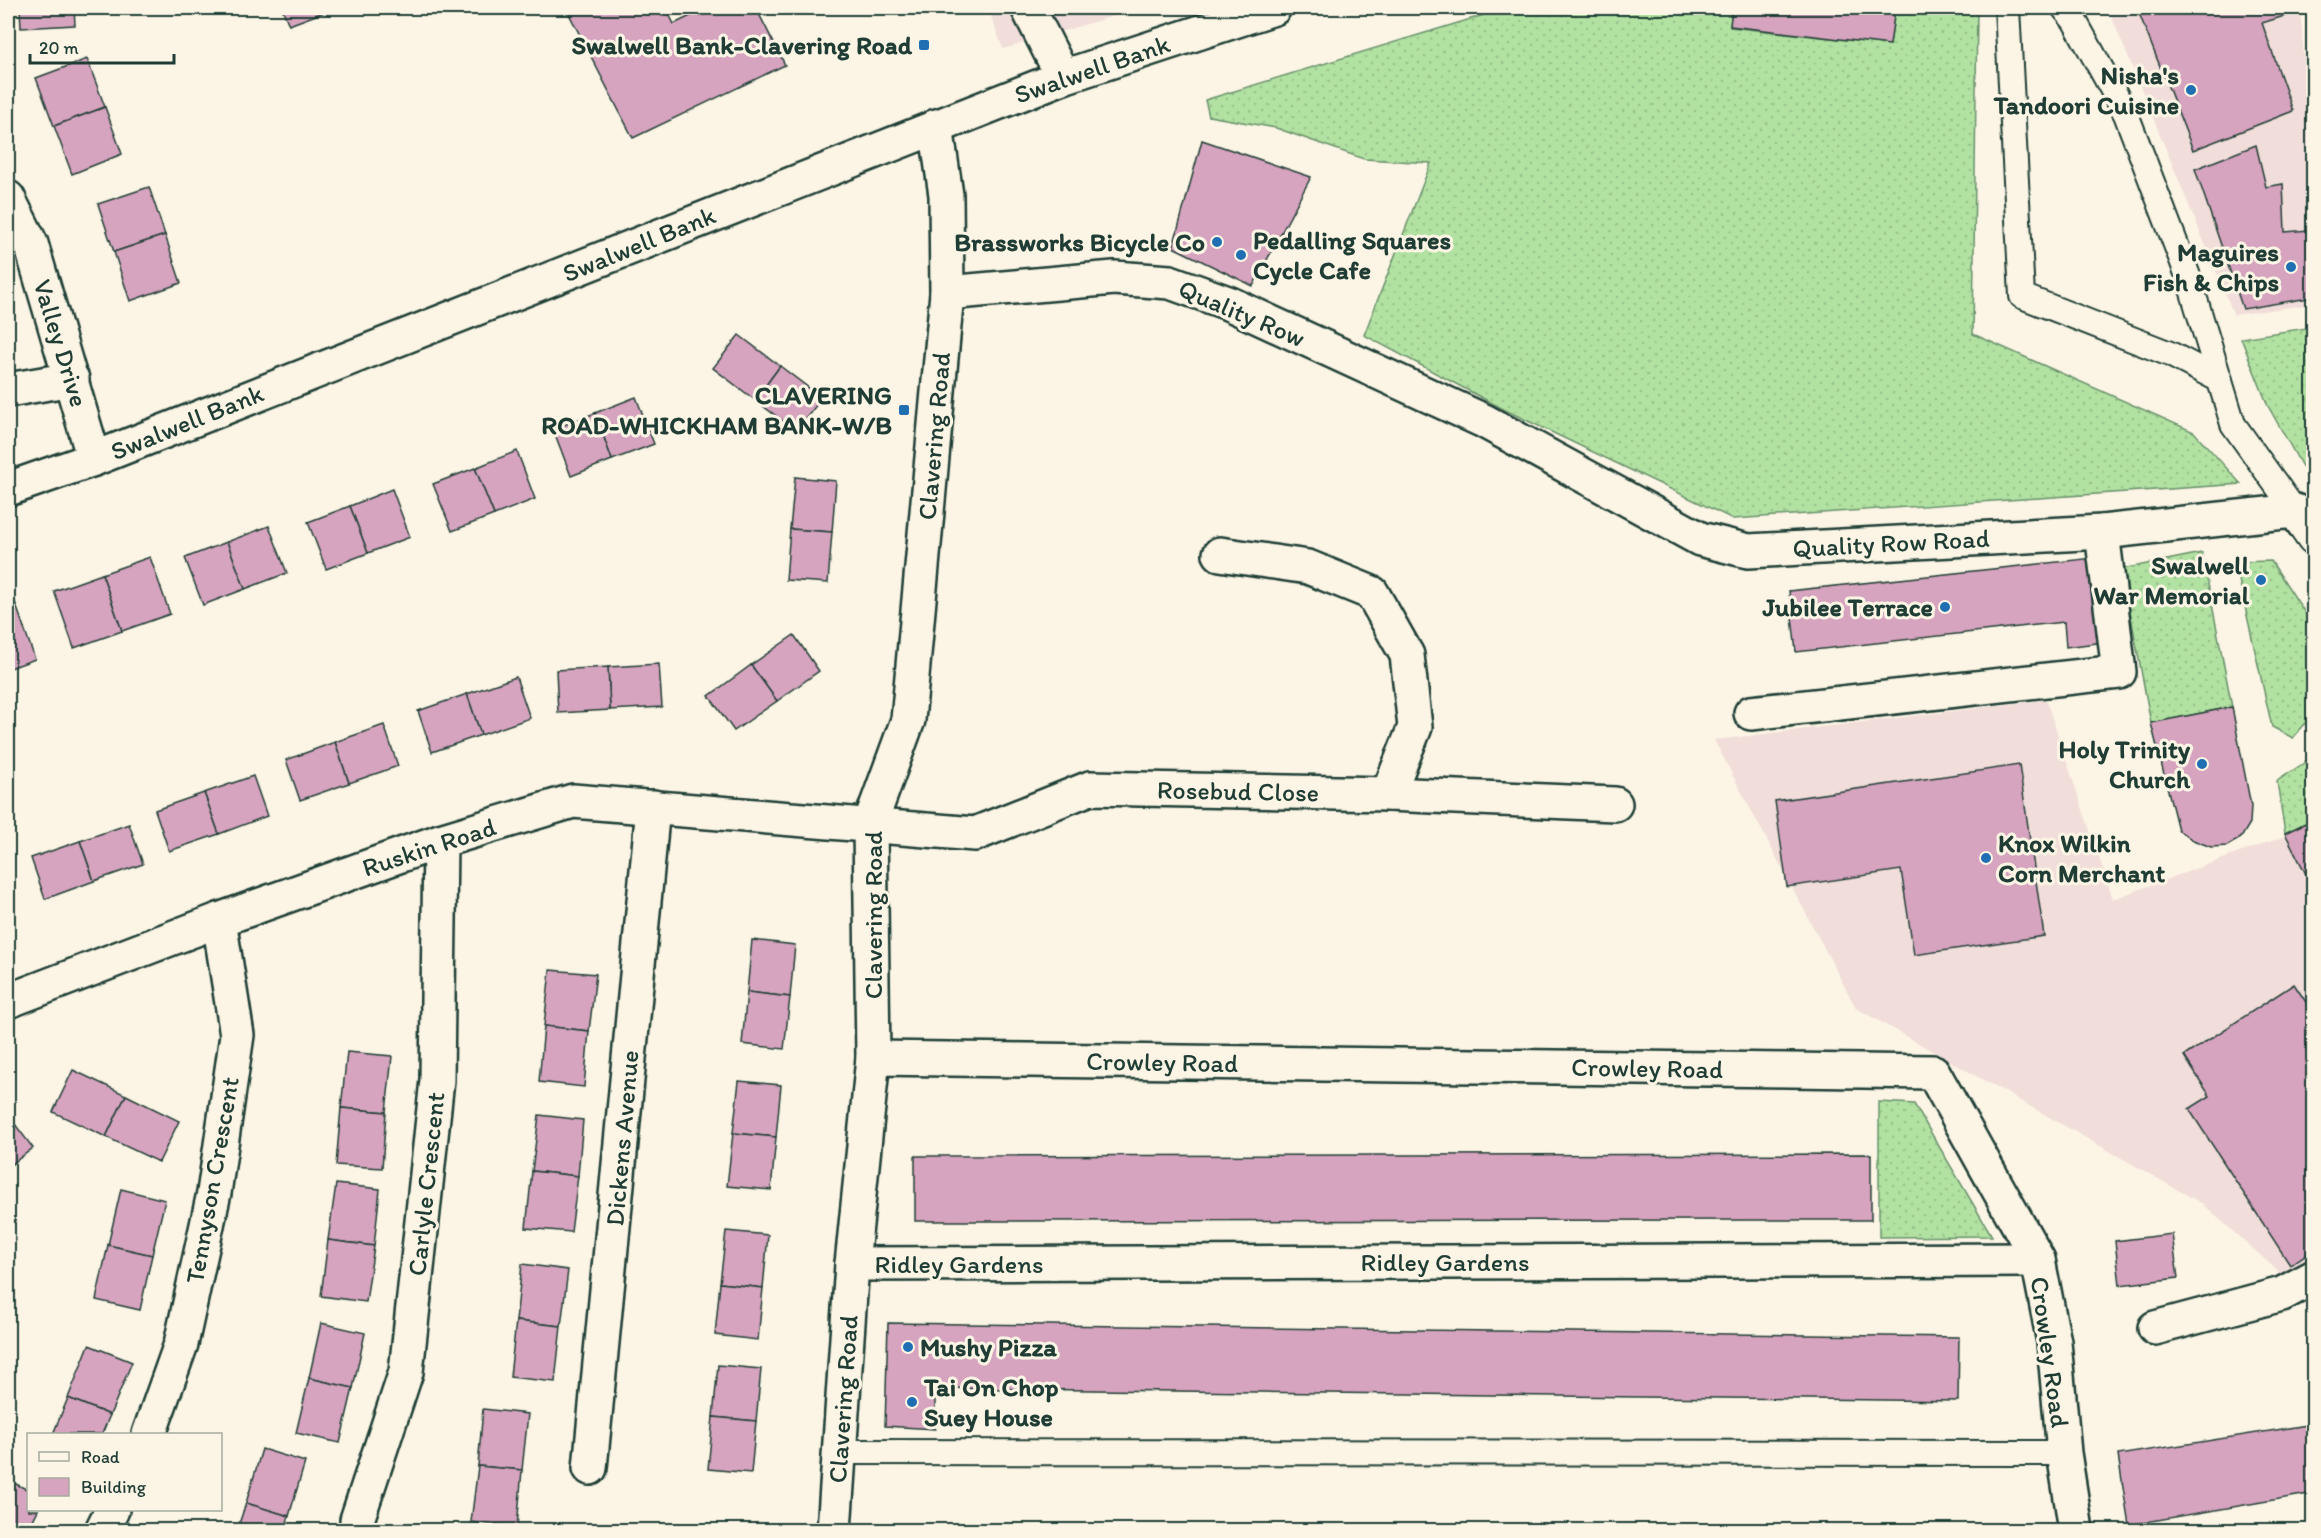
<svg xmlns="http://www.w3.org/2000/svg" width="2321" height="1538" viewBox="0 0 2321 1538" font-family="Itim,sans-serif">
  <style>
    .built { fill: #f1ddda }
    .grass { fill: url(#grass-dots); stroke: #68906b; stroke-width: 1.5 }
    .building { fill: #d7a4bf; stroke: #1f3d34; stroke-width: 1.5 }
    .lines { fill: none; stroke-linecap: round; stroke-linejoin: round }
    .service-casing { stroke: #1f3d34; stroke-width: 28 }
    .pedestrian-casing { stroke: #1f3d34; stroke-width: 38 }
    .minor-casing { stroke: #1f3d34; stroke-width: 38 }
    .secondary-casing { stroke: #1f3d34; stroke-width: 38 }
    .service { stroke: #fcf5e5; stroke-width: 24 }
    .pedestrian { stroke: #fcf5e5; stroke-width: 33 }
    .minor { stroke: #fcf5e5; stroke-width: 33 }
    .secondary { stroke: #fcf5e5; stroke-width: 33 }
    .poi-dot { fill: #1f6fb2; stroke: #fcf5e5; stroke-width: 2 }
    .labels { text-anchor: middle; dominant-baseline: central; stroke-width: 6; stroke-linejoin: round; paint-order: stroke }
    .poi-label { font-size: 26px; font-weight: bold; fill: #1f3d34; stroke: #fcf5e5; text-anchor: end }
    .street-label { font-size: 26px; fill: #1f3d34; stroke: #fcf5e5 }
  </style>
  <defs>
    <pattern id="grass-dots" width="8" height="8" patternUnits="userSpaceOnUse" patternTransform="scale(1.5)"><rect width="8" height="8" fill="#b2e2a2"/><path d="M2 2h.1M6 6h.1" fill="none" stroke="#99c38c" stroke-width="1.8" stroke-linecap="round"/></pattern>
  </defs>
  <rect width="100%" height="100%" fill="#fcf5e5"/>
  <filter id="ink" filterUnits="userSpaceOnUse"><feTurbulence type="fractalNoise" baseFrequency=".0167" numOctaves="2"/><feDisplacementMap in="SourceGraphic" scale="12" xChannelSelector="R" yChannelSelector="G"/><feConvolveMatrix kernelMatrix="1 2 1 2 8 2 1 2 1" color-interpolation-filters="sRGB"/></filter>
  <g filter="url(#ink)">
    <g class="built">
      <polygon points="988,8 1140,8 1003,49"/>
      <polygon points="2108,8 2300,8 2313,169 2313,304 2234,315"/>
      <polygon points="2046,700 2113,899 2313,826 2313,1302 2201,1203 1856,1008 1714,740"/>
    </g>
    <g class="grass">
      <polygon points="1507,8 1732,8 1730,27 1890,45 1895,8 1977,8 1973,334 2194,432 2241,484 1733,519 1503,409 1364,335 1431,163 1364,159 1276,128 1209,116 1205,100"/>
      <polygon points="2313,327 2314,477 2308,477 2268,406 2241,338"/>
      <polygon points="2202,553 2232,707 2151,723 2122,569"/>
      <polygon points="2271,561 2313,625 2313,714 2293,738 2272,727 2235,562"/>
      <polygon points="2313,753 2313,819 2285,833 2277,781 2304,763"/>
      <polygon points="1879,1102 1914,1104 1992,1236 1879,1237"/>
    </g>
    <g class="building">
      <polygon points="20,8 74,8 75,25 21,28"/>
      <polygon points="282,8 335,8 289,25"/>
      <polygon points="566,8 666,8 674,24 707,8 756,8 785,65 633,138"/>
      <polygon points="1732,8 1895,8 1890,45 1730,26"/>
      <polygon points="2137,8 2293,8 2294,13 2262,23 2293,111 2193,150"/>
      <polygon points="87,59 105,107 54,126 36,78"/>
      <polygon points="105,107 122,154 72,174 54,126"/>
      <polygon points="1202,140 1311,177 1253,286 1173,247"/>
      <polygon points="2256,145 2266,187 2283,184 2285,232 2309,230 2314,297 2243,309 2195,169"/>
      <polygon points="149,187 165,235 114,252 98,204"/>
      <polygon points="165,235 181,283 130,301 114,252"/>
      <polygon points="739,335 780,366 755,400 713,368"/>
      <polygon points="780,366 822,398 796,431 755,400"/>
      <polygon points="636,397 654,444 612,460 595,413"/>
      <polygon points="595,413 612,460 571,476 553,429"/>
      <polygon points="517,451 535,499 494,515 475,468"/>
      <polygon points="475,468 494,515 452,531 433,484"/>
      <polygon points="795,477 836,481 832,532 790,529"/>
      <polygon points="392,489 410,537 368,553 350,506"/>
      <polygon points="350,506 368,553 326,569 308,522"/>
      <polygon points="269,526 287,573 245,589 227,542"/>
      <polygon points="790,529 832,532 828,583 786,580"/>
      <polygon points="227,542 245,589 203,605 185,558"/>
      <polygon points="150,557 170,614 122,631 102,574"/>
      <polygon points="2094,558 2104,642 2066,647 2064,622 1796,652 1789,591"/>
      <polygon points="102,574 122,631 74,648 54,591"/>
      <polygon points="15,602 35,659 8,669 8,605"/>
      <polygon points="794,635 819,671 777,701 751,665"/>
      <polygon points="659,664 662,707 610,710 608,667"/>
      <polygon points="751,665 777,701 734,731 709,696"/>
      <polygon points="608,667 610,710 558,713 556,670"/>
      <polygon points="516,677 530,718 481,735 467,694"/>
      <polygon points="467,694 481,735 432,752 418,711"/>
      <polygon points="2232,707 2251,806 2250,823 2241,838 2227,846 2211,847 2193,840 2178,830 2151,723"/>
      <polygon points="384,725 398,766 349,783 335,742"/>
      <polygon points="335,742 349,783 300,800 286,760"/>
      <polygon points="2019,765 2044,936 1914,955 1901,870 1787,887 1775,801"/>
      <polygon points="253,776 267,816 219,834 204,793"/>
      <polygon points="204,793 219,834 169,851 155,810"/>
      <polygon points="2314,819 2314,873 2307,876 2285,833"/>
      <polygon points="129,824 143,864 94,881 80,841"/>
      <polygon points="80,841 94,881 45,899 31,858"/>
      <polygon points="2314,873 2314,890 2307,876"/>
      <polygon points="8,892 14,913 8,915"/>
      <polygon points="752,940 795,945 790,997 747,992"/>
      <polygon points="550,970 596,974 589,1031 544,1026"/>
      <polygon points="2294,984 2314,1014 2314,1249 2290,1265 2189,1109 2210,1096 2184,1056"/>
      <polygon points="747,992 790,997 784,1049 742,1044"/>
      <polygon points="544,1026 589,1031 584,1087 539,1082"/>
      <polygon points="347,1052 392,1056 386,1112 341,1108"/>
      <polygon points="73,1070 126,1095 106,1137 53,1112"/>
      <polygon points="739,1081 781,1085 776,1137 733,1133"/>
      <polygon points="126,1095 179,1121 159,1162 106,1137"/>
      <polygon points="341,1108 386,1112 382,1168 336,1165"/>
      <polygon points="8,1115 33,1148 8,1167"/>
      <polygon points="539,1115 583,1120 578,1176 532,1171"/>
      <polygon points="733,1133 776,1137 771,1190 727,1186"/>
      <polygon points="1871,1154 1871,1220 915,1221 915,1156"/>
      <polygon points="532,1171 578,1176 571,1232 526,1228"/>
      <polygon points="336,1184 380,1189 374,1246 328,1240"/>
      <polygon points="121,1189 165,1200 152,1255 108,1245"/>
      <polygon points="726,1231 768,1235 763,1288 720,1283"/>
      <polygon points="2172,1234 2178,1278 2120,1285 2115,1241"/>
      <polygon points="328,1240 374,1246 366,1302 321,1296"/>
      <polygon points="108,1245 152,1255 140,1310 96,1300"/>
      <polygon points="522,1264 568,1270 561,1326 516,1321"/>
      <polygon points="720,1283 763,1288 758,1340 715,1335"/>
      <polygon points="516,1321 561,1326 555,1382 510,1377"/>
      <polygon points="321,1323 365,1333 353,1388 309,1378"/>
      <polygon points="888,1323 1959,1337 1958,1401 935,1388 935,1429 885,1426"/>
      <polygon points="89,1345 132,1362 110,1415 68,1398"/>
      <polygon points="718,1365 761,1369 756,1421 713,1417"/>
      <polygon points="309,1378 353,1388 340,1443 296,1433"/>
      <polygon points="68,1398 110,1415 102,1434 53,1434"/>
      <polygon points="483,1409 528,1414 522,1470 478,1466"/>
      <polygon points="713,1417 756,1421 751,1473 708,1469"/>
      <polygon points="2314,1424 2314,1493 2129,1525 2118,1455"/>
      <polygon points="262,1449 305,1462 289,1516 246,1503"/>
      <polygon points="478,1466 522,1470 517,1527 471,1522"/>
      <polygon points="8,1480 28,1490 28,1510 38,1510 28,1530 8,1530"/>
      <polygon points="246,1503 289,1516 285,1530 237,1530"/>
    </g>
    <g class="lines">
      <defs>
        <g id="service">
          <polyline points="2007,8 2022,296 2170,354 2220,380"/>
          <polyline points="2064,8 2074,20 2126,114 2188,276 2233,424 2295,511"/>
          <polyline points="839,1452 2064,1453"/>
        </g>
        <g id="pedestrian">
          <polyline points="1751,713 2119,672 2102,532"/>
          <polyline points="852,1264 2038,1260"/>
        </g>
        <g id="minor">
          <polyline points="1028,8 1063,77"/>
          <polyline points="8,198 31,244 94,459"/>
          <polyline points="947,293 1114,278 1170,282 1228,303 1484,421 1700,539 1748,551 2102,532 2295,511 2314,538"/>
          <polyline points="8,390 72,379"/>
          <polyline points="1220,554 1308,567 1372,593 1407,655 1415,727 1388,794"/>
          <polyline points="8,1001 219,920 440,841 573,801 975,834 1090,788 1388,794 1615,804"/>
          <polyline points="873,1058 1933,1072 2038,1260 2054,1342 2064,1453 2076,1530"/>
          <polyline points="2155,1328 2282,1294 2314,1277"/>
          <polyline points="149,1434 181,1344 214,1193 237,1035 219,920"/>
          <polyline points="590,1468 653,807"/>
          <polyline points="357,1520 406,1372 437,1080 440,841"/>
          <polyline points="102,1530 112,1510"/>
          <polyline points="834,1530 852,1264 873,1058 870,824 908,720 947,293 946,195 936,126"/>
        </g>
        <polyline id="secondary" points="8,489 94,459 1063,77 1274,8"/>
      </defs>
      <use href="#service" class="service-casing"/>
      <use href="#pedestrian" class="pedestrian-casing"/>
      <use href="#minor" class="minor-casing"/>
      <use href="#secondary" class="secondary-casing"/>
      <use href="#service" class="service"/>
      <use href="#pedestrian" class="pedestrian"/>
      <use href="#minor" class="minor"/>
      <use href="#secondary" class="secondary"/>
    </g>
  </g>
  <g class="poi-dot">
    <rect x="918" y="39" width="12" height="12" rx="3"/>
    <circle cx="2191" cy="90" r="6"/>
    <circle cx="1217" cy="242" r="6"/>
    <circle cx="1241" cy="255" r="6"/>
    <circle cx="2291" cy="267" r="6"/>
    <rect x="898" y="404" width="12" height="12" rx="3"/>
    <circle cx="2261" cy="580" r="6"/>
    <circle cx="1945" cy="607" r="6"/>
    <circle cx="2202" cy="764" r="6"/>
    <circle cx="1986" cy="858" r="6"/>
    <circle cx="908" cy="1347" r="6"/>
    <circle cx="912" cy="1402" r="6"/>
  </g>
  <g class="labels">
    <g class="poi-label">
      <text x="912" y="45">Swalwell Bank-Clavering Road</text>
      <text x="2179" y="75">Nisha's<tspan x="2179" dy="30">Tandoori Cuisine</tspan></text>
      <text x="1253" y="240" text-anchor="start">Pedalling Squares<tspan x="1253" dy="30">Cycle Cafe</tspan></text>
      <text x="1205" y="242">Brassworks Bicycle Co</text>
      <text x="2279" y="252">Maguires<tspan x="2279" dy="30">Fish &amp; Chips</tspan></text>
      <text x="892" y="395">CLAVERING<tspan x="892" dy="30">ROAD-WHICKHAM BANK-W/B</tspan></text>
      <text x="2249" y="565">Swalwell<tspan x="2249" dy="30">War Memorial</tspan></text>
      <text x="1933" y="607">Jubilee Terrace</text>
      <text x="2190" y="749">Holy Trinity<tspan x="2190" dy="30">Church</tspan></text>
      <text x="1998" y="843" text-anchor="start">Knox Wilkin<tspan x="1998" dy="30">Corn Merchant</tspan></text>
      <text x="920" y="1347" text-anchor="start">Mushy Pizza</text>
      <text x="924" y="1387" text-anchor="start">Tai On Chop<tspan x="924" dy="30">Suey House</tspan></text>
    </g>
    <g class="street-label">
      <text transform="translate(1092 69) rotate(-19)">Swalwell Bank</text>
      <text transform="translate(639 244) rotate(-22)">Swalwell Bank</text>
      <text transform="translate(1242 313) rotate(23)">Quality Row</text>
      <text transform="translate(61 343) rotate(73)">Valley Drive</text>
      <text transform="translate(187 422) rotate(-22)">Swalwell Bank</text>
      <text transform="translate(934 436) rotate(-85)">Clavering Road</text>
      <text transform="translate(1891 543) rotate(-3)">Quality Row Road</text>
      <text transform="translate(1238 791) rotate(1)">Rosebud Close</text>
      <text transform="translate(429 847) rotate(-18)">Ruskin Road</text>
      <text transform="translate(873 915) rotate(-90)">Clavering Road</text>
      <text transform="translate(1162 1062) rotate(1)">Crowley Road</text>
      <text transform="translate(1647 1068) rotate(1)">Crowley Road</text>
      <text transform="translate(622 1138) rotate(-85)">Dickens Avenue</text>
      <text transform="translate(212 1180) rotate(-80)">Tennyson Crescent</text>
      <text transform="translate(426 1184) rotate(-84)">Carlyle Crescent</text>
      <text x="1445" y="1262">Ridley Gardens</text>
      <text x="959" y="1264">Ridley Gardens</text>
      <text transform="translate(2050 1352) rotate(82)">Crowley Road</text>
      <text transform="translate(843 1399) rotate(-86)">Clavering Road</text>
    </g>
  </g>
  <rect width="2321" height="1538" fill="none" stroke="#fcf5e5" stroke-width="30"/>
  <rect x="15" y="15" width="2291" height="1508" fill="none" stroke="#1f3d34" stroke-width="2" filter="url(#ink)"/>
  <rect x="27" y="1433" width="195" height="78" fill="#fcf5e5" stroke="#a4ab9e" stroke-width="1.5"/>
  <rect x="39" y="1452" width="30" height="9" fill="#fcf5e5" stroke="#a4ab9e" stroke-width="1.5"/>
  <text x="81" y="1463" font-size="18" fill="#1f3d34">Road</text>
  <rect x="39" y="1478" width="30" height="18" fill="#d7a4bf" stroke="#a4ab9e" stroke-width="1.5"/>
  <text x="81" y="1493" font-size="18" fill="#1f3d34">Building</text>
  <path d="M30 54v9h144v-9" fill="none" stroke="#1f3d34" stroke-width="3"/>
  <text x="39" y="54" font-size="18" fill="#1f3d34" stroke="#fcf5e5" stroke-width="4.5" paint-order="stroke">20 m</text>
</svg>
